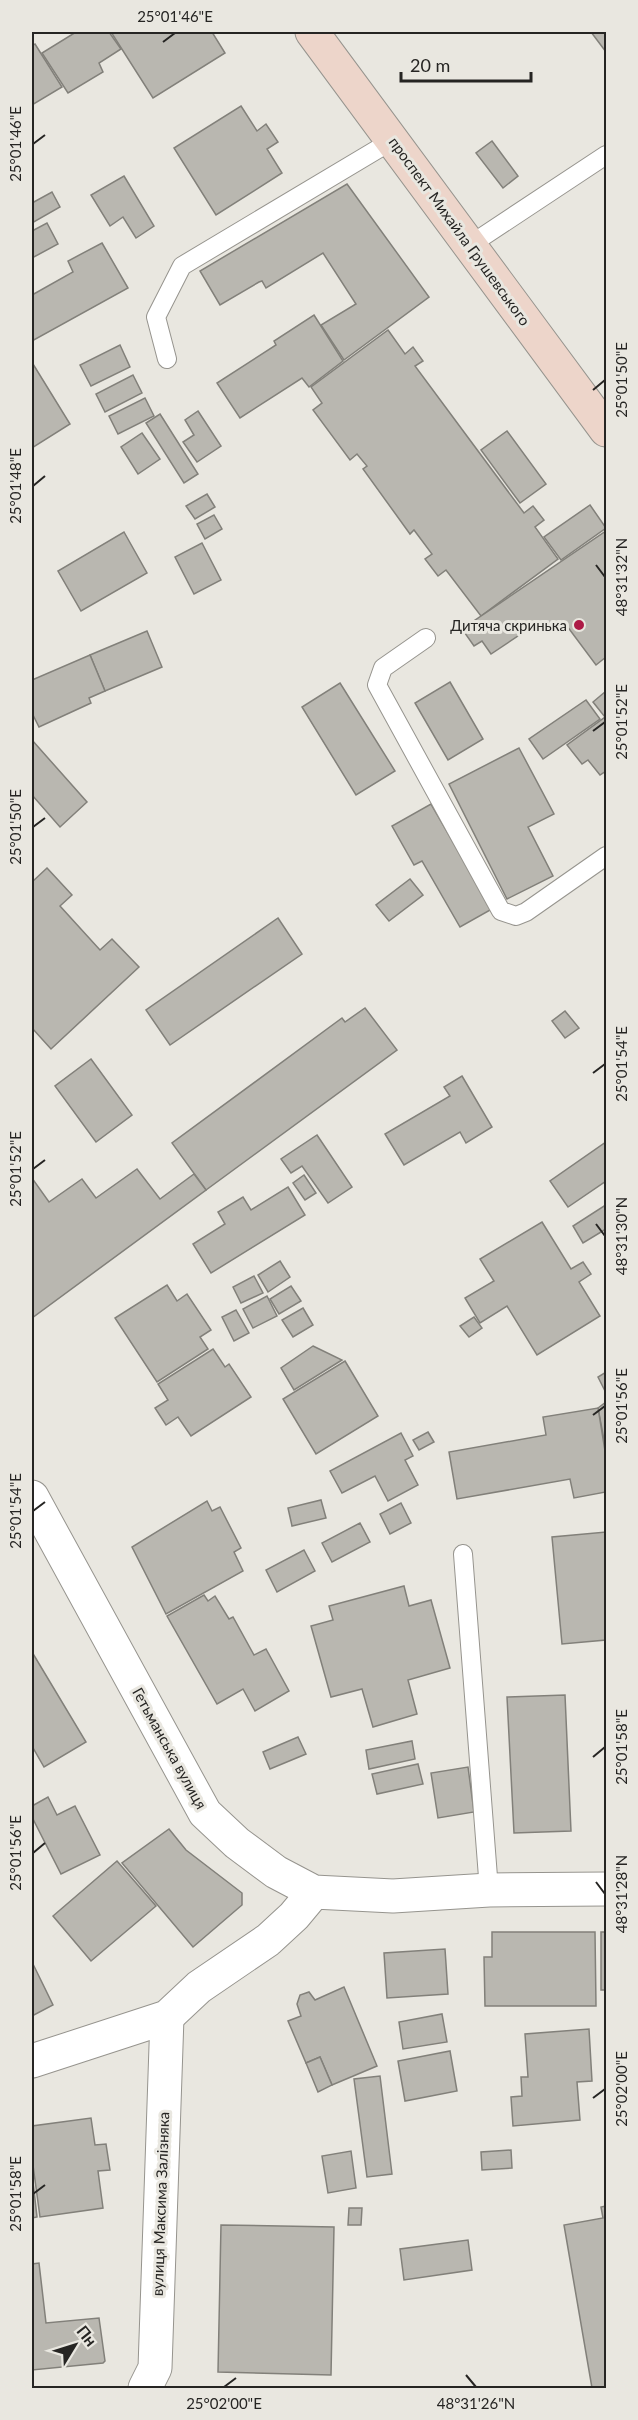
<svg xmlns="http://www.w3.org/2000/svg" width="638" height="2420" viewBox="0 0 638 2420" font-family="Lato,sans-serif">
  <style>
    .building { fill: #b9b7b0; stroke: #82807a; stroke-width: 1.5 }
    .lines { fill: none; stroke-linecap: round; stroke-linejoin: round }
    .service-casing { stroke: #96948e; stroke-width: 20 }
    .minor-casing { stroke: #96948e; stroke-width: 35 }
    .tertiary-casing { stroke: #96948e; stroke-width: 35 }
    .secondary-casing { stroke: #96948e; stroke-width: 35 }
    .service { stroke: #fff; stroke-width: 18 }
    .minor { stroke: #fff; stroke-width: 33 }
    .tertiary { stroke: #fff; stroke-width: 33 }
    .secondary { stroke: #edd5ca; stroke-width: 33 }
    .ticks { fill: none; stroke: #262523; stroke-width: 2 }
    .poi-dot { fill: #ad1a46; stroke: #e9e7e0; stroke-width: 2 }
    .labels { text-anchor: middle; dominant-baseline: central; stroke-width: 6; stroke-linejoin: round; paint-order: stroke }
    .street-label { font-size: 15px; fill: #262523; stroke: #e9e7e0 }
    .poi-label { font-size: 15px; fill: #262523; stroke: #e9e7e0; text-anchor: end }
    .neatline { fill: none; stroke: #262523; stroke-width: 2 }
    .ticks-label { font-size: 15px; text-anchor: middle; fill: #262523 }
  </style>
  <rect width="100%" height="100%" fill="#e9e7e0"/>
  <g class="building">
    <polygon points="76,32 109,32 121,49 99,63 103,72 68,93 42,53"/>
    <polygon points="111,32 212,32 225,53 153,98"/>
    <polygon points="591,32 606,32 606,52"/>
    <polygon points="35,44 62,87 32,105 32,46"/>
    <polygon points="241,106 257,131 266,124 278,142 267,149 282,173 216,215 174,148"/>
    <polygon points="492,141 518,176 503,188 476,153"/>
    <polygon points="124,176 154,226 136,238 123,217 110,226 91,195"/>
    <polygon points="347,184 429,297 344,360 321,325 356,304 323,253 266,288 262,281 259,282 220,305 200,271"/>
    <polygon points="52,192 60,207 32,223 32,203"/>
    <polygon points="47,223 58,244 32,258 32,231"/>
    <polygon points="102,243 128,288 32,341 32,295 73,272 68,261"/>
    <polygon points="314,315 343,361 309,387 302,378 240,418 217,383 276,345 274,341"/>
    <polygon points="388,330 405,354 413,347 423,361 415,366 524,513 533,506 544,520 535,527 558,559 481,616 446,570 438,576 425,559 432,554 414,530 410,534 363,469 367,466 357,454 350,460 313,410 322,403 311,387"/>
    <polygon points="120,345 130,367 91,386 80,365"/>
    <polygon points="33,364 70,424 32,448 32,365"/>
    <polygon points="133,375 142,393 105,412 96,394"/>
    <polygon points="145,398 154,416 118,434 109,416"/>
    <polygon points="198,411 221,446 197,462 183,442 194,435 185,420"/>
    <polygon points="160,414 198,474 184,483 146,423"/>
    <polygon points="507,431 546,484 520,503 481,450"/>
    <polygon points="142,433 160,459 138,474 121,447"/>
    <polygon points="207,494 215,507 195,519 186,506"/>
    <polygon points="590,505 606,528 561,560 544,537"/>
    <polygon points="214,515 222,529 205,539 197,524"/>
    <polygon points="606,531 606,657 596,665 564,622 539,622 491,654 482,641 474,646 462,629"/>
    <polygon points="124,532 147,573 81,611 58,571"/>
    <polygon points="202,543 221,580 194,594 175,557"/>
    <polygon points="147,631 162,667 105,691 90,655"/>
    <polygon points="90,655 105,691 89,698 91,703 39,727 32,713 32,680"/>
    <polygon points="450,682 483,739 448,760 415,703"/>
    <polygon points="340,683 395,771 356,795 302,707"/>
    <polygon points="606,691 606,771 600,775 588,760 582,764 567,745 605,717 593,702"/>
    <polygon points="586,700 600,719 543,759 529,739"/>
    <polygon points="32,740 87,802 60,827 32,795"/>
    <polygon points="519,748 554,814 528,827 553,876 507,899 449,784"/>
    <polygon points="431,804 492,909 460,927 422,861 414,865 392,826"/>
    <polygon points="47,868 72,895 60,906 100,950 112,939 139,967 51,1049 32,1028 32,882"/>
    <polygon points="410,879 423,895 389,921 376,905"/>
    <polygon points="278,918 302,954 170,1045 146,1010"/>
    <polygon points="365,1008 397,1050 206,1190 172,1143 342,1018 345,1022"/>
    <polygon points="565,1011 579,1028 565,1038 552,1021"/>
    <polygon points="91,1059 132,1115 96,1142 55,1086"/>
    <polygon points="462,1076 492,1127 466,1143 460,1132 404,1165 385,1134 450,1096 444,1087"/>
    <polygon points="317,1135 352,1187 328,1203 302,1166 291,1173 281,1159"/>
    <polygon points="606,1142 606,1181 568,1207 550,1181"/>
    <polygon points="137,1169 160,1199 194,1174 206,1190 32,1318 32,1178 49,1202 82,1179 96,1198"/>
    <polygon points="304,1175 316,1193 305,1200 293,1183"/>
    <polygon points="288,1187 305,1215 211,1273 193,1244 225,1224 218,1212 243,1197 251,1210"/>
    <polygon points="604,1206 606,1209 606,1229 583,1243 573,1226"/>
    <polygon points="542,1222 571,1269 583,1262 591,1274 579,1282 600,1316 537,1355 507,1306 480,1323 465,1298 494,1281 480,1259"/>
    <polygon points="280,1261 290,1277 268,1292 258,1275"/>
    <polygon points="254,1276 263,1293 241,1303 233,1287"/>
    <polygon points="167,1285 177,1301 187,1294 211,1330 200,1337 208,1349 157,1382 115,1318"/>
    <polygon points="291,1286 301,1301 279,1314 270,1299"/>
    <polygon points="267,1296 277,1316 253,1328 243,1309"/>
    <polygon points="303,1308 313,1325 293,1337 282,1320"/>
    <polygon points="236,1310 249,1333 234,1341 222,1317"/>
    <polygon points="474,1317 482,1328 469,1337 460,1326"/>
    <polygon points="313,1346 342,1360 294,1390 281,1368"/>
    <polygon points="213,1349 225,1367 229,1364 251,1397 191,1436 178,1417 166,1425 155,1408 168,1400 158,1384"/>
    <polygon points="345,1361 378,1416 316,1454 283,1399"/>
    <polygon points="606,1372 606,1393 598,1377"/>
    <polygon points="606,1402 606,1438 604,1440 598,1408"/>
    <polygon points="598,1408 606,1457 606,1492 574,1498 570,1479 457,1499 449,1452 546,1435 543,1417"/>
    <polygon points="428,1432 434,1442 419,1450 413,1440"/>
    <polygon points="401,1433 413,1456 405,1460 418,1485 388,1501 375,1476 342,1493 330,1471"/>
    <polygon points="321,1500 326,1518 292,1526 288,1508"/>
    <polygon points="207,1501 212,1511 220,1507 241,1548 234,1552 243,1571 166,1614 132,1547"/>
    <polygon points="401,1503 411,1523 390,1534 380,1514"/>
    <polygon points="360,1523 370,1542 332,1562 322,1543"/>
    <polygon points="606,1532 606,1640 562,1644 552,1537"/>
    <polygon points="304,1550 315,1571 277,1592 266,1570"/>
    <polygon points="404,1586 409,1606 431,1600 450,1668 408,1680 417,1714 373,1727 362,1689 331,1697 311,1626 333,1620 329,1606"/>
    <polygon points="204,1595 208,1601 215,1596 229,1619 233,1617 254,1655 266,1649 289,1691 255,1711 243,1689 217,1704 167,1616"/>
    <polygon points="32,1652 86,1742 44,1767 32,1746"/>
    <polygon points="565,1695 571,1831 514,1833 507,1697"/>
    <polygon points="298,1737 306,1754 270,1769 263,1752"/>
    <polygon points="412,1741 415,1759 369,1769 366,1750"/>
    <polygon points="418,1764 423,1784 377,1794 372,1774"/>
    <polygon points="468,1767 474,1812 438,1818 431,1773"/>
    <polygon points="48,1797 57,1815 75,1806 100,1855 61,1874 32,1817 32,1806"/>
    <polygon points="169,1829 186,1850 242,1893 242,1905 193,1947 122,1863"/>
    <polygon points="117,1861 156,1906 91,1961 53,1916"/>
    <polygon points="492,1932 595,1932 596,2006 485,2006 484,1957 492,1957"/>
    <rect x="601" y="1932" width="5" height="58"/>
    <polygon points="445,1949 448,1994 387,1998 384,1953"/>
    <polygon points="32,1962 53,2005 32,2016"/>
    <polygon points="344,1987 377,2066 332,2085 320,2057 306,2063 288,2021 301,2016 297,2004 300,1995 309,1992 315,2000"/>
    <polygon points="442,2014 447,2042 403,2049 399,2022"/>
    <polygon points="589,2029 592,2081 577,2082 580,2120 513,2126 511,2097 522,2096 521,2077 528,2077 525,2034"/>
    <polygon points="450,2051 457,2091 405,2101 398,2061"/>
    <polygon points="320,2057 332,2085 318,2092 306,2063"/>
    <polygon points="380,2076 392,2174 367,2177 354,2079"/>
    <polygon points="91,2118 95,2145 106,2144 110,2170 98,2171 103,2208 40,2217 32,2158 32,2126"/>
    <polygon points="511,2150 512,2168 482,2170 481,2152"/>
    <polygon points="351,2151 356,2188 328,2193 322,2156"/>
    <polygon points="32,2173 37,2217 32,2218"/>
    <polygon points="606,2206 606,2388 592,2388 564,2225 603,2218 601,2207"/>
    <polygon points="349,2208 362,2208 361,2225 348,2225"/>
    <polygon points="221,2225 334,2227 331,2375 218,2372"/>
    <polygon points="468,2240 472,2270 404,2280 400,2249"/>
    <polygon points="39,2263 46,2323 99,2318 105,2361 103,2363 32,2370 32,2264"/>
  </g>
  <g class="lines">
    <defs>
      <g id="service">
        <polyline points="470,245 606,155"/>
        <polyline points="167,359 156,317 182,266 393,140"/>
        <polyline points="426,638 383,668 377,685 501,911 516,916 526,912 606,856"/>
        <polyline points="463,1554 489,1890"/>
      </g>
      <g id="minor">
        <polyline points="32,2061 167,2017 199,1987 268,1940 294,1916 314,1892"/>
        <polyline points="145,2388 155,2368 167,2017"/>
      </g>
      <polyline id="tertiary" points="32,1497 205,1813 237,1843 276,1872 314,1892 393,1896 489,1890 606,1889"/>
      <polyline id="secondary" points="312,32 606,430"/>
    </defs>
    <use href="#service" class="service-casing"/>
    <use href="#minor" class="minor-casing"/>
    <use href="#tertiary" class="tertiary-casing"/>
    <use href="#secondary" class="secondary-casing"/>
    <use href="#service" class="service"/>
    <use href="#minor" class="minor"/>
    <use href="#tertiary" class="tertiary"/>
    <use href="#secondary" class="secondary"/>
  </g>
  <path class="ticks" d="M163,42l12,-9M33,144l12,-9M593,390l12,-10M33,486l12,-10M596,565l9,12M593,731l12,-9M33,827l12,-9M593,1073l12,-9M33,1169l12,-9M596,1224l9,12M593,1415l12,-9M33,1511l12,-9M593,1757l12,-10M33,1853l12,-10M596,1882l9,12M593,2098l12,-9M33,2194l12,-9M466,2375l10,12M224,2387l12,-9"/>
  <circle class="poi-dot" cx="579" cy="625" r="6"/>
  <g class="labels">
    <g class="street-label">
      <text transform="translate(460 231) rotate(54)">проспект Михайла Грушевського</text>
      <text transform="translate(170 1748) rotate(61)">Гетьманська вулиця</text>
      <text transform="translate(160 2204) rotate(-88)">вулиця Максима Залізняка</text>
    </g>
    <g class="poi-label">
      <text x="567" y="625">Дитяча скринька</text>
    </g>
  </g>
  <rect width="638" height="2420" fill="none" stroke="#e9e7e0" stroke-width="66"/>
  <g transform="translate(75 2345) rotate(52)" stroke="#e9e7e0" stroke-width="4.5" paint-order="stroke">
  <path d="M0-4.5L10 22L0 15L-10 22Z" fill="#262523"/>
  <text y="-9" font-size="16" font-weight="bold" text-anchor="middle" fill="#262523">Пн</text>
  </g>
  <path d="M401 72v9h130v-9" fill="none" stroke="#262523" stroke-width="3"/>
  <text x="410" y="72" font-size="18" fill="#262523" stroke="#e9e7e0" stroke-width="4.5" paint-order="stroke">20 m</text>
  <rect x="33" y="33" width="572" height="2354" class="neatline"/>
  <g class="ticks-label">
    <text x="175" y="22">25°01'46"E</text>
    <text transform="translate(16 144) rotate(-90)" y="5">25°01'46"E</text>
    <text transform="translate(622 380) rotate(-90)" y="5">25°01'50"E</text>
    <text transform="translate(16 486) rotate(-90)" y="5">25°01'48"E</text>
    <text transform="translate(622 577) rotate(-90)" y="5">48°31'32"N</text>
    <text transform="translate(622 722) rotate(-90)" y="5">25°01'52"E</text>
    <text transform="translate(16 827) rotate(-90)" y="5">25°01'50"E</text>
    <text transform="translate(622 1064) rotate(-90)" y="5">25°01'54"E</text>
    <text transform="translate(16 1169) rotate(-90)" y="5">25°01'52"E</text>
    <text transform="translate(622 1236) rotate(-90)" y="5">48°31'30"N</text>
    <text transform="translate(622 1406) rotate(-90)" y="5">25°01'56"E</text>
    <text transform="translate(16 1511) rotate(-90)" y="5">25°01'54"E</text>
    <text transform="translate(622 1747) rotate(-90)" y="5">25°01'58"E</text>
    <text transform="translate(16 1853) rotate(-90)" y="5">25°01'56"E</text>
    <text transform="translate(622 1894) rotate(-90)" y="5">48°31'28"N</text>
    <text transform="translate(622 2089) rotate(-90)" y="5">25°02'00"E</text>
    <text transform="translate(16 2194) rotate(-90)" y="5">25°01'58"E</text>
    <text x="224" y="2409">25°02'00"E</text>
    <text x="476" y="2409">48°31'26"N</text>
  </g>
</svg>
